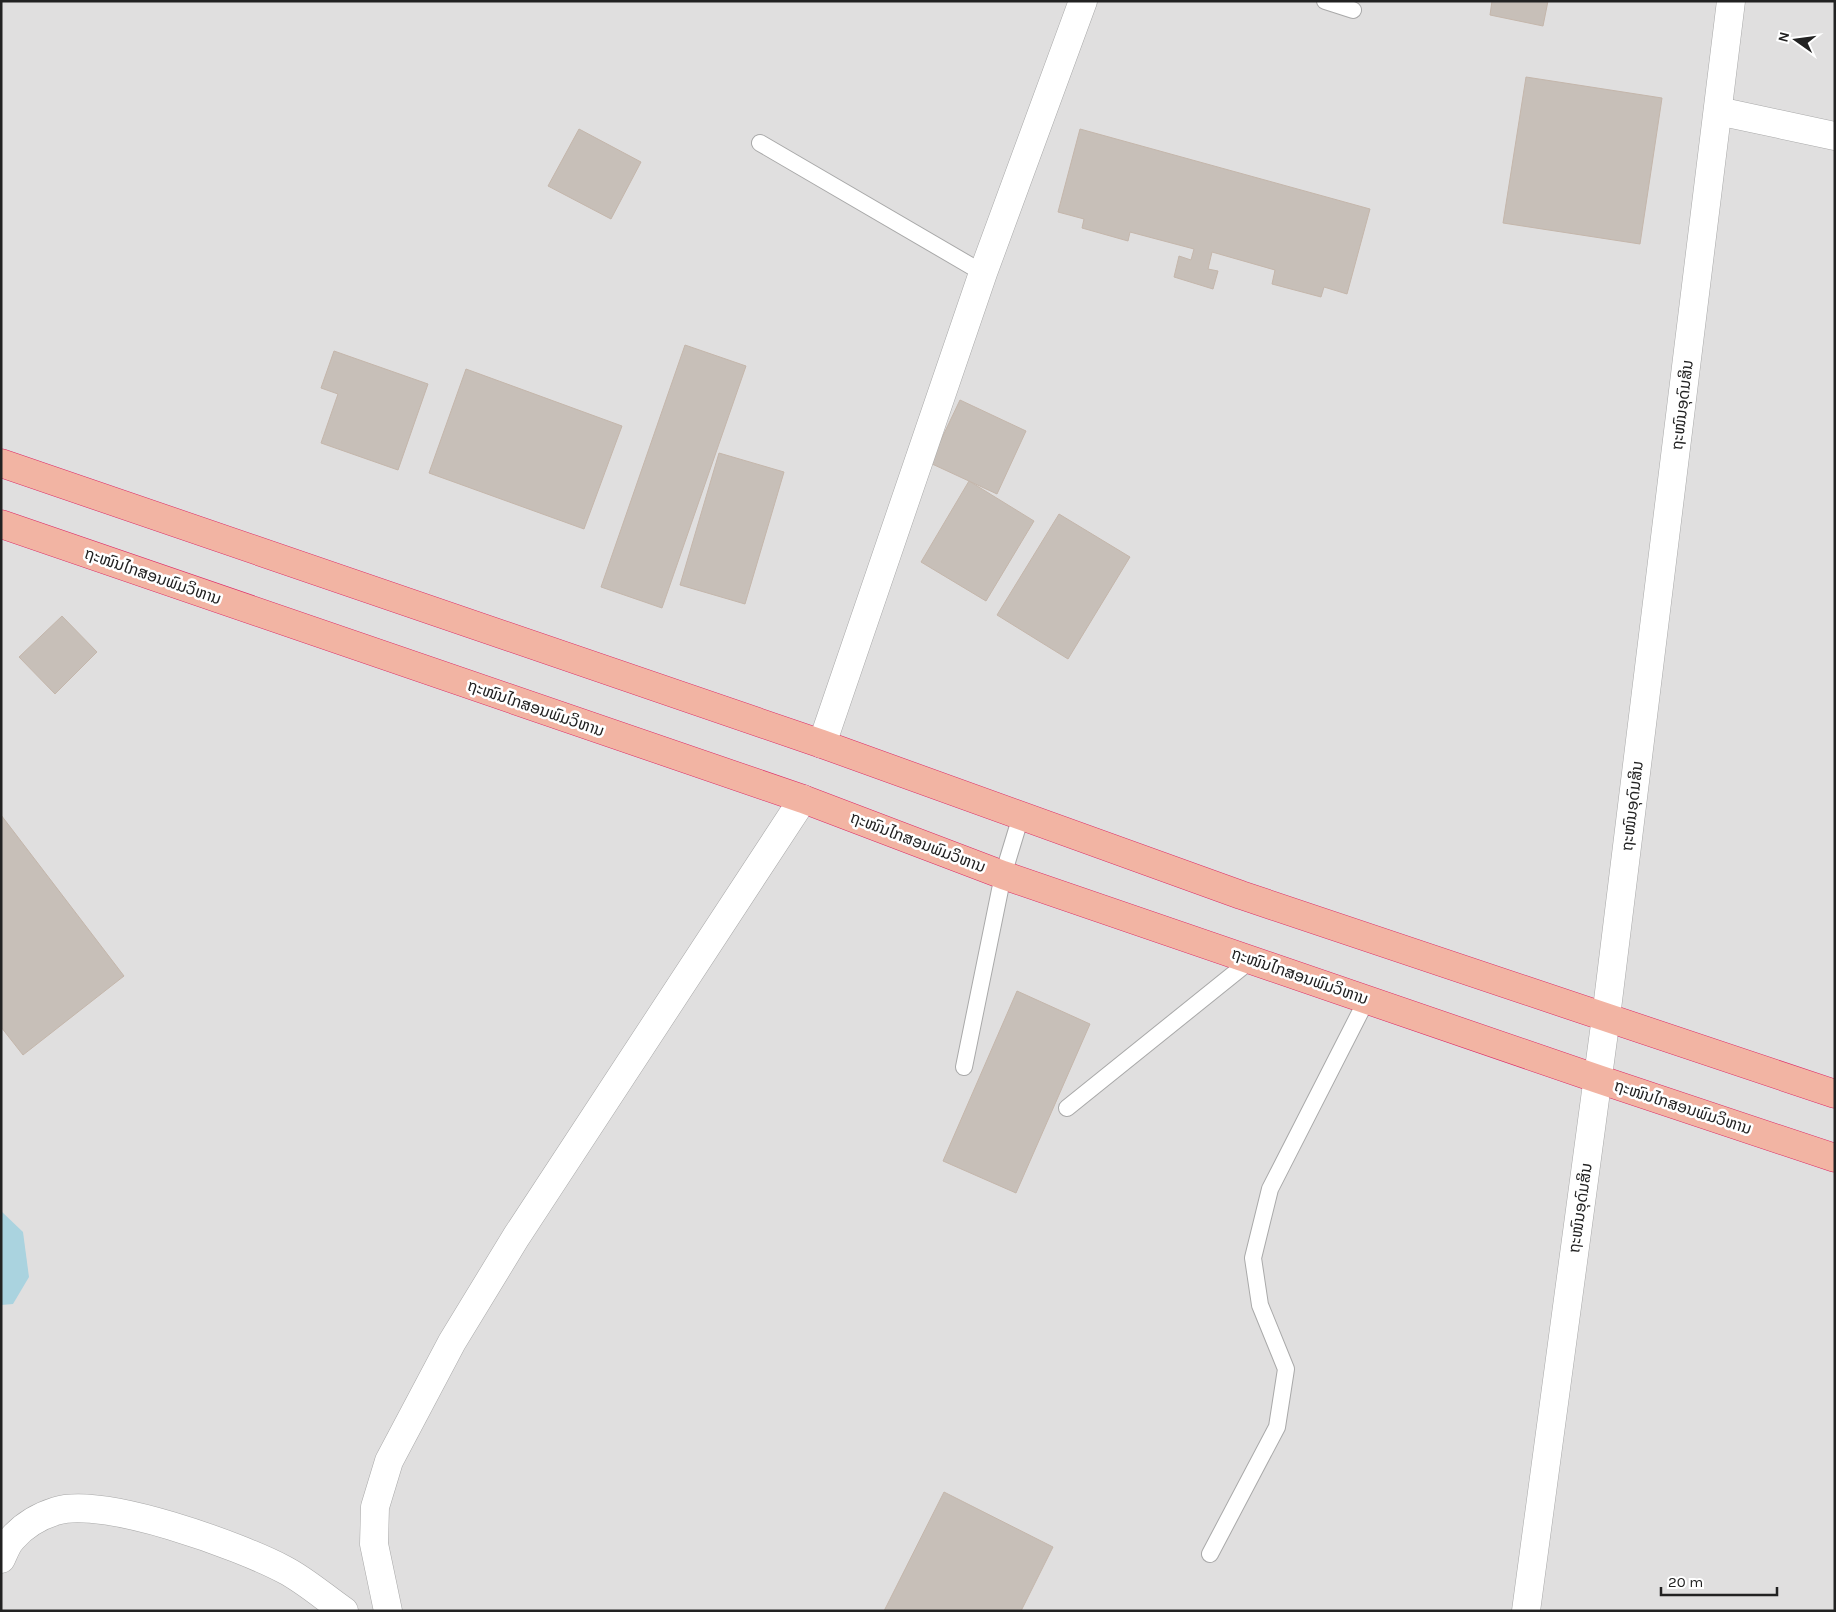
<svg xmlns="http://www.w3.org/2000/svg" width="1836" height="1612" viewBox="0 0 1836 1612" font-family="Karla,'Noto Sans Lao',sans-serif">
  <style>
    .residential { fill: #e0dfdf }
    .water { fill: #aad3df }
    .building { fill: #c7bfb8; stroke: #c4b6ab }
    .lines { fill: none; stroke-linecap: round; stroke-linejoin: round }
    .service-casing { stroke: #a9a9a9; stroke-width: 18 }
    .minor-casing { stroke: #a9a9a9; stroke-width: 29 }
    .trunk-casing { stroke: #dc2a67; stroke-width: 29 }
    .service { stroke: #fff; stroke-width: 16 }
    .minor { stroke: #fff; stroke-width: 28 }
    .trunk { stroke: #f2b4a3; stroke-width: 28 }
    .labels { text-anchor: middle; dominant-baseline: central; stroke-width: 5; stroke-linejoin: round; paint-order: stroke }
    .street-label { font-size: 16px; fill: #222; stroke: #fff }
  </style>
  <rect width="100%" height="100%" fill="#f2efe9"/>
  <rect class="residential" x="1" y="1" width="1834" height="1610"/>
  <polygon class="water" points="1,1211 23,1232 29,1277 13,1304 1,1305"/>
  <g class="building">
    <polygon points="1492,1 1548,1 1543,26 1490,15"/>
    <polygon points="1526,77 1662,98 1640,244 1503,223"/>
    <polygon points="579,129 641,162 611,219 548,186"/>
    <polygon points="1080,129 1370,209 1347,294 1324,287 1321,297 1272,284 1275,270 1212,252 1208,269 1218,271 1213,289 1174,277 1179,256 1191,260 1194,249 1130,232 1128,241 1082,228 1084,219 1058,212"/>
    <polygon points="685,345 746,366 662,608 601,587"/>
    <polygon points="334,351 428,384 398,470 321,443 338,394 321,388"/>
    <polygon points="466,369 622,426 584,529 429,473"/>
    <polygon points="960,400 1026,431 997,494 930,463"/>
    <polygon points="719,453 784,472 745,604 680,585"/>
    <polygon points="969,481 1034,521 986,601 921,562"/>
    <polygon points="1059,514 1130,557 1068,659 997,615"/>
    <polygon points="62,616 97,652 55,694 19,657"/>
    <polygon points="1,815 124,976 23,1055 1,1027"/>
    <polygon points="1017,991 1090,1024 1016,1193 943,1161"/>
    <polygon points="944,1492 1053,1547 1021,1611 884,1611"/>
  </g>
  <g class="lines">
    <defs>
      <g id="service">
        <polyline points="1325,1 1353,10"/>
        <polyline points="760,143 983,273"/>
        <polyline points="964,1067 1003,875 1021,816"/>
        <polyline points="1067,1108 1251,960"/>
        <polyline points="1210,1554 1277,1427 1286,1369 1260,1305 1253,1258 1270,1189 1367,999"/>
      </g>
      <g id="minor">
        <polyline points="1718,111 1835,136"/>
        <polyline points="822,744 983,273 1083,1"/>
        <path d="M1,1559c3,-6 6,-15 11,-20 11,-13 28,-23 44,-28 47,-15 184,35 229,59 21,11 40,28 59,41"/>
        <polyline points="388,1611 374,1544 375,1507 389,1461 452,1342 516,1237 803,799"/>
        <polyline points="1526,1611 1606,1017 1731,1"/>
      </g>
      <g id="trunk">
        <polyline points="1,463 822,744 1241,895 1835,1094"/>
        <polyline points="1,524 803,799 1003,875 1598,1079 1835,1158"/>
      </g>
    </defs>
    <use href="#service" class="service-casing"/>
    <use href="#minor" class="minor-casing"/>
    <use href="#trunk" class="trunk-casing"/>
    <use href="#service" class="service"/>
    <use href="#minor" class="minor"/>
    <use href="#trunk" class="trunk"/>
  </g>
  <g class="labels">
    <g class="street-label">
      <text transform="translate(1682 405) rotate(-83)">ຖະໜົນອຸດົມສິນ</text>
      <text transform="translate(153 576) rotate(19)">ຖະໜົນໄກສອນພົມວິຫານ</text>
      <text transform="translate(536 708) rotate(19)">ຖະໜົນໄກສອນພົມວິຫານ</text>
      <text transform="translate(1632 806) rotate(-83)">ຖະໜົນອຸດົມສິນ</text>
      <text transform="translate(918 842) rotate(21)">ຖະໜົນໄກສອນພົມວິຫານ</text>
      <text transform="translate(1300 976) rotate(19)">ຖະໜົນໄກສອນພົມວິຫານ</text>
      <text transform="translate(1683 1107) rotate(18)">ຖະໜົນໄກສອນພົມວິຫານ</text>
      <text transform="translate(1580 1208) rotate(-82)">ຖະໜົນອຸດົມສິນ</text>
    </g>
  </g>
  <rect width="1836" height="1612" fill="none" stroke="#222222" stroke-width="5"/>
  <g transform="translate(1796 40) rotate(284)" stroke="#ffffff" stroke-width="4" paint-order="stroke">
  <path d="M0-4L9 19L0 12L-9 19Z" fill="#222222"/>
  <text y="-8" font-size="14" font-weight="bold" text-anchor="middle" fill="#222222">N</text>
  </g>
  <path d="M1661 1587v8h116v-8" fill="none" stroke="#222222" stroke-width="2.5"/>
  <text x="1668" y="1587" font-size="15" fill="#222222" stroke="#ffffff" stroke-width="4" paint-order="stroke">20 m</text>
</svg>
